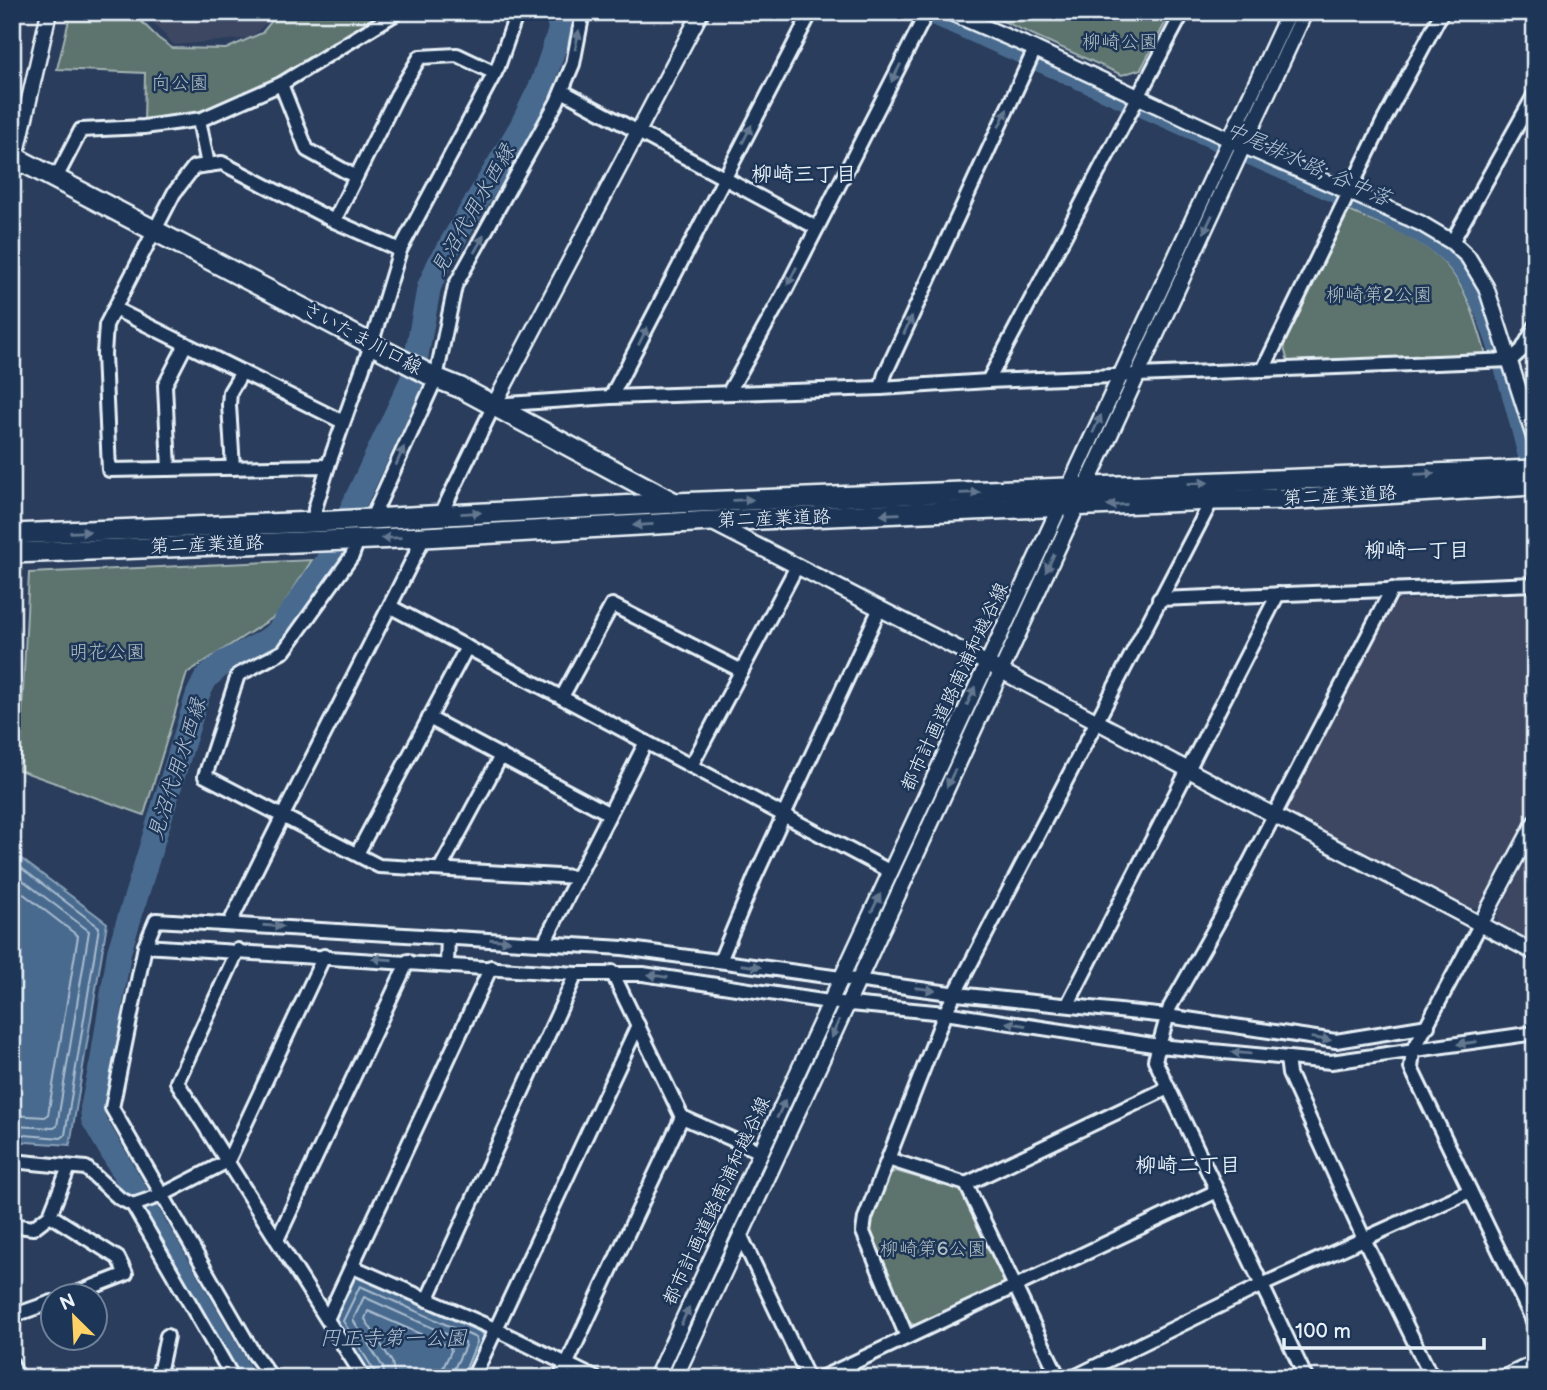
<svg xmlns="http://www.w3.org/2000/svg" width="1547" height="1390" viewBox="0 0 1547 1390" font-family="'Balsamiq Sans','Klee One',sans-serif">
  <style>
    .built { fill: #3c4762 }
    .green { fill: #5d736e; stroke: #a2b2b3; stroke-width: 2 }
    .water { fill: #486b8f; stroke: #88a1b9; stroke-width: 2 }
    .lines { fill: none; stroke-linecap: round; stroke-linejoin: round }
    .shore { stroke: #a8bbce; stroke-width: 2 }
    .canal { stroke: #486b8f; stroke-width: 14 }
    .river { stroke: #486b8f; stroke-width: 24 }
    .minor-casing { stroke: #e8f1f8; stroke-width: 18 }
    .tertiary-casing { stroke: #e8f1f8; stroke-width: 19 }
    .primary-casing { stroke: #e8f1f8; stroke-width: 24 }
    .minor { stroke: #1d3557; stroke-width: 12 }
    .tertiary { stroke: #1d3557; stroke-width: 14 }
    .primary { stroke: #1d3557; stroke-width: 19 }
    .oneway { fill: #64778f }
    .labels { text-anchor: middle; dominant-baseline: central; stroke-width: 5; stroke-linejoin: round; paint-order: stroke }
    .park-label { font-size: 19px; fill: #b0bfc1; stroke: #1d3557 }
    .street-label { font-size: 19px; fill: #e8f1f8; stroke: #1d3557 }
    .water-label { font-size: 21px; font-style: italic; fill: #b0c2d3; stroke: #1d3557 }
    .neighbourhood-label { font-size: 21px; font-weight: bold; fill: #e8f1f8; stroke: #1d3557 }
  </style>
  <rect width="100%" height="100%" fill="#2b3d5c"/>
  <filter id="ink" filterUnits="userSpaceOnUse"><feTurbulence type="fractalNoise" baseFrequency=".0143" numOctaves="2"/><feDisplacementMap in="SourceGraphic" scale="14" xChannelSelector="R" yChannelSelector="G"/><feConvolveMatrix kernelMatrix="1 2 1 2 8 2 1 2 1" color-interpolation-filters="sRGB"/></filter>
  <g filter="url(#ink)">
    <g class="built">
      <polygon points="144,12 277,12 251,38 174,45"/>
      <polygon points="1535,594 1535,806 1483,907 1471,908 1288,815 1286,804 1394,604 1400,600"/>
      <polygon points="1535,842 1535,942 1499,924 1497,916"/>
    </g>
    <g class="green">
      <polygon points="71,12 132,12 158,38 172,48 226,49 262,33 279,12 390,12 281,78 221,108 176,120 144,124 145,73 57,69"/>
      <polygon points="983,12 1171,12 1141,69 1122,75"/>
      <path d="M1349,211c31,13 71,25 95,51 23,25 33,61 42,93l-198,7 -5,-18z"/>
      <polygon points="312,560 277,615 187,673 144,815 19,770 29,573"/>
      <polygon points="895,1171 960,1189 1004,1282 1001,1287 917,1326 910,1323 868,1230 891,1173"/>
    </g>
    <g class="water">
      <polygon points="12,852 107,923 70,1145 12,1141"/>
      <polygon points="357,1276 482,1333 485,1340 468,1378 370,1378 337,1324 336,1317 353,1279"/>
    </g>
    <g class="lines">
      <g class="shore">
        <polyline points="12,861 99,927 65,1135 61,1138 12,1134"/>
        <polyline points="12,872 89,931 57,1126 54,1128 12,1126"/>
        <polyline points="12,885 78,936 48,1115 45,1117 12,1115"/>
        <polyline points="376,1378 375,1372 343,1321 360,1286 476,1338 477,1342 462,1378"/>
        <polyline points="385,1378 383,1367 353,1320 364,1297 464,1342 465,1346 454,1369 453,1378"/>
        <polyline points="395,1378 392,1362 365,1319 368,1311 450,1347 451,1351 443,1368 442,1378"/>
      </g>
      <path class="canal" d="M920,12l458,203c25,12 52,23 72,44 41,42 64,160 81,219"/>
      <polyline class="river" points="243,1378 93,1119 92,1108 102,1061 119,952 198,694 206,678 223,663 263,643 277,633 328,560 412,380 429,287 439,264 521,127 542,84 560,30 557,12"/>
      <defs>
        <g id="minor">
          <polyline points="281,84 307,150 356,177"/>
          <polyline points="562,91 817,228"/>
          <polyline points="199,120 208,165"/>
          <polyline points="56,178 81,130 144,127 202,119 281,84 398,12"/>
          <polyline points="334,221 397,95 420,57 457,55 495,73"/>
          <polyline points="1452,242 1535,94"/>
          <polyline points="115,309 343,422"/>
          <polyline points="1263,370 1383,122 1442,12"/>
          <polyline points="988,381 1183,12"/>
          <polyline points="881,388 885,374 1035,49"/>
          <polyline points="729,392 784,293 927,12"/>
          <polyline points="611,397 811,12"/>
          <polyline points="328,466 109,470 104,354 106,325 174,193 194,167 222,163 334,221 400,250"/>
          <polyline points="233,468 229,405 230,392 242,372"/>
          <polyline points="169,469 165,385 186,344"/>
          <polyline points="441,514 494,405 611,397 881,388 988,381 1511,360 1522,350 1535,327"/>
          <polyline points="372,518 436,378 455,286 557,102 573,64 583,12"/>
          <polyline points="315,522 315,509 328,466 372,342 400,250 498,67 514,21 513,12"/>
          <polyline points="358,540 352,556 284,651 238,675 205,776 379,866 577,877"/>
          <polyline points="1159,599 1535,584"/>
          <polyline points="391,607 891,872"/>
          <polyline points="562,697 612,605 742,671"/>
          <polyline points="429,718 608,813"/>
          <polyline points="691,766 797,566"/>
          <polyline points="357,854 467,647"/>
          <polyline points="440,869 501,756"/>
          <path d="M230,923c62,-130 131,-257 194,-386"/>
          <polyline points="1480,925 1413,1051 1411,1068 1535,1325"/>
          <polyline points="544,943 646,742"/>
          <polyline points="145,946 576,974 643,974 829,1002 945,1013 1159,1046 1331,1062 1535,1033"/>
          <polyline points="238,950 177,1082 364,1378"/>
          <polyline points="720,961 755,877 880,608"/>
          <polyline points="447,964 448,937"/>
          <polyline points="612,972 682,1117 761,1152"/>
          <polyline points="1068,1004 1278,594"/>
          <polyline points="1287,1058 1289,1074 1364,1239 1432,1378"/>
          <polyline points="888,1159 966,1184 1059,1378"/>
          <polyline points="12,1161 86,1168 119,1198 133,1205 162,1195 228,1161 324,956"/>
          <polyline points="966,1184 1168,1088"/>
          <polyline points="133,1205 233,1378"/>
          <polyline points="50,1215 118,1258 126,1274 69,1296"/>
          <polyline points="12,1225 33,1228 50,1215 69,1167"/>
          <polyline points="740,1234 808,1378"/>
          <polyline points="277,1240 408,961"/>
          <polyline points="353,1267 497,1330 595,1378"/>
          <polyline points="427,1300 576,974"/>
          <polyline points="12,1316 52,1302"/>
          <polyline points="328,1317 491,967"/>
          <polyline points="907,1337 863,1232 865,1218 945,1013 1212,500"/>
          <polyline points="12,1364 17,1378"/>
          <polyline points="158,1378 167,1336"/>
          <polyline points="272,1378 254,1354 112,1108 145,946 156,920 623,948 957,994 1167,1016 1336,1041 1428,1026"/>
          <polyline points="473,1378 638,1025"/>
          <polyline points="560,1378 682,1117"/>
          <polyline points="821,1378 1217,1191"/>
          <polyline points="1072,1378 1262,1285 1470,1191"/>
          <polyline points="1306,1378 1155,1060 1170,1007 1220,919 1392,589"/>
          <polyline points="1502,1378 1535,1362"/>
        </g>
        <g id="tertiary">
          <polyline points="949,12 1035,49 1244,146 1420,223 1452,242 1468,257 1486,287 1535,440"/>
          <polyline points="12,175 49,12"/>
          <polyline points="494,405 701,12"/>
          <polyline points="711,522 986,663 1535,953"/>
          <polyline points="1480,925 1535,822"/>
          <polyline points="656,1378 1289,12"/>
          <polyline points="675,1378 1305,12"/>
        </g>
        <g id="primary">
          <polyline points="12,156 436,378 461,388 673,502"/>
          <polyline points="12,534 315,522 675,503 1535,470"/>
          <polyline points="12,553 424,537 711,521 1212,500 1299,499 1535,485"/>
        </g>
      </defs>
      <use href="#minor" class="minor-casing"/>
      <use href="#tertiary" class="tertiary-casing"/>
      <use href="#primary" class="primary-casing"/>
      <use href="#minor" class="minor"/>
      <use href="#tertiary" class="tertiary"/>
      <use href="#primary" class="primary"/>
    </g>
    <defs><path id="oneway-solid" d="M-6-.8H1V-3.2L6.5 0L1 3.2V.8H-6Z" transform="scale(1.75)"/></defs>
    <g class="oneway">
      <use href="#oneway-solid" transform="translate(577 40) rotate(-79)"/>
      <use href="#oneway-solid" transform="translate(896 73) rotate(117)"/>
      <use href="#oneway-solid" transform="translate(1003 118) rotate(-65)"/>
      <use href="#oneway-solid" transform="translate(747 134) rotate(-63)"/>
      <use href="#oneway-solid" transform="translate(1208 224) rotate(115)"/>
      <use href="#oneway-solid" transform="translate(479 244) rotate(-61)"/>
      <use href="#oneway-solid" transform="translate(792 276) rotate(117)"/>
      <use href="#oneway-solid" transform="translate(908 325) rotate(-65)"/>
      <use href="#oneway-solid" transform="translate(643 336) rotate(-63)"/>
      <use href="#oneway-solid" transform="translate(1097 424) rotate(-65)"/>
      <use href="#oneway-solid" transform="translate(400 456) rotate(-66)"/>
      <use href="#oneway-solid" transform="translate(1425 474) rotate(-2)"/>
      <use href="#oneway-solid" transform="translate(1198 483) rotate(-3)"/>
      <use href="#oneway-solid" transform="translate(970 493) rotate(-2)"/>
      <use href="#oneway-solid" transform="translate(743 500) rotate(-2)"/>
      <use href="#oneway-solid" transform="translate(1117 505) rotate(177)"/>
      <use href="#oneway-solid" transform="translate(471 513) rotate(-3)"/>
      <use href="#oneway-solid" transform="translate(890 514) rotate(178)"/>
      <use href="#oneway-solid" transform="translate(643 525) rotate(177)"/>
      <use href="#oneway-solid" transform="translate(80 532) rotate(-2)"/>
      <use href="#oneway-solid" transform="translate(391 538) rotate(178)"/>
      <use href="#oneway-solid" transform="translate(1050 563) rotate(115)"/>
      <use href="#oneway-solid" transform="translate(971 696) rotate(-66)"/>
      <use href="#oneway-solid" transform="translate(951 778) rotate(115)"/>
      <use href="#oneway-solid" transform="translate(876 903) rotate(-64)"/>
      <use href="#oneway-solid" transform="translate(273 926) rotate(4)"/>
      <use href="#oneway-solid" transform="translate(500 940) rotate(4)"/>
      <use href="#oneway-solid" transform="translate(382 959) rotate(-176)"/>
      <use href="#oneway-solid" transform="translate(751 966) rotate(8)"/>
      <use href="#oneway-solid" transform="translate(658 976) rotate(-171)"/>
      <use href="#oneway-solid" transform="translate(925 989) rotate(7)"/>
      <use href="#oneway-solid" transform="translate(1016 1024) rotate(-171)"/>
      <use href="#oneway-solid" transform="translate(835 1029) rotate(114)"/>
      <use href="#oneway-solid" transform="translate(1321 1039) rotate(8)"/>
      <use href="#oneway-solid" transform="translate(1467 1043) rotate(172)"/>
      <use href="#oneway-solid" transform="translate(1241 1053) rotate(-175)"/>
      <use href="#oneway-solid" transform="translate(781 1109) rotate(-66)"/>
      <use href="#oneway-solid" transform="translate(685 1316) rotate(-65)"/>
    </g>
  </g>
  <g class="labels">
    <g class="park-label">
      <text x="1120" y="42">柳崎公園</text>
      <text x="180" y="83">向公園</text>
      <text x="1379" y="295">柳崎第2公園</text>
      <text x="107" y="652">明花公園</text>
      <text x="933" y="1249">柳崎第6公園</text>
    </g>
    <g class="street-label">
      <text transform="translate(362 339) rotate(28)">さいたま川口線</text>
      <text transform="translate(1340 496) rotate(-3)">第二産業道路</text>
      <text transform="translate(774 519) rotate(-2)">第二産業道路</text>
      <text transform="translate(207 545) rotate(-2)">第二産業道路</text>
      <text transform="translate(955 687) rotate(-65)">都市計画道路南浦和越谷線</text>
      <text transform="translate(717 1201) rotate(-65)">都市計画道路南浦和越谷線</text>
    </g>
    <g class="water-label">
      <text transform="translate(1308 164) rotate(24)">中尾排水路; 谷中落</text>
      <text transform="translate(473 210) rotate(-60)">見沼代用水西縁</text>
      <text transform="translate(177 769) rotate(-72)">見沼代用水西縁</text>
      <text x="393" y="1338">円正寺第一公園</text>
    </g>
    <g class="neighbourhood-label">
      <text x="804" y="174">柳崎三丁目</text>
      <text x="1417" y="550">柳崎一丁目</text>
      <text x="1188" y="1165">柳崎二丁目</text>
    </g>
  </g>
  <rect width="1547" height="1390" fill="none" stroke="#1d3557" stroke-width="42"/>
  <rect x="21" y="21" width="1505" height="1348" fill="none" stroke="#e8f1f8" stroke-width="2.5" filter="url(#ink)"/>
  <g transform="translate(74 1317) rotate(336)"><circle r="33" fill="#1d3557" stroke="#6e8097" stroke-width="2"/>
  <path d="M0-5L12 26L0 18L-12 26Z" fill="#ffd166"/>
  <text y="-10" font-size="19" font-weight="bold" text-anchor="middle" fill="#e8f1f8">N</text>
  </g>
  <path d="M1284 1338v10h200v-10" fill="none" stroke="#e8f1f8" stroke-width="3.5"/>
  <text x="1295" y="1338" font-size="21" fill="#e8f1f8" stroke="#1d3557" stroke-width="5" paint-order="stroke">100 m</text>
</svg>
